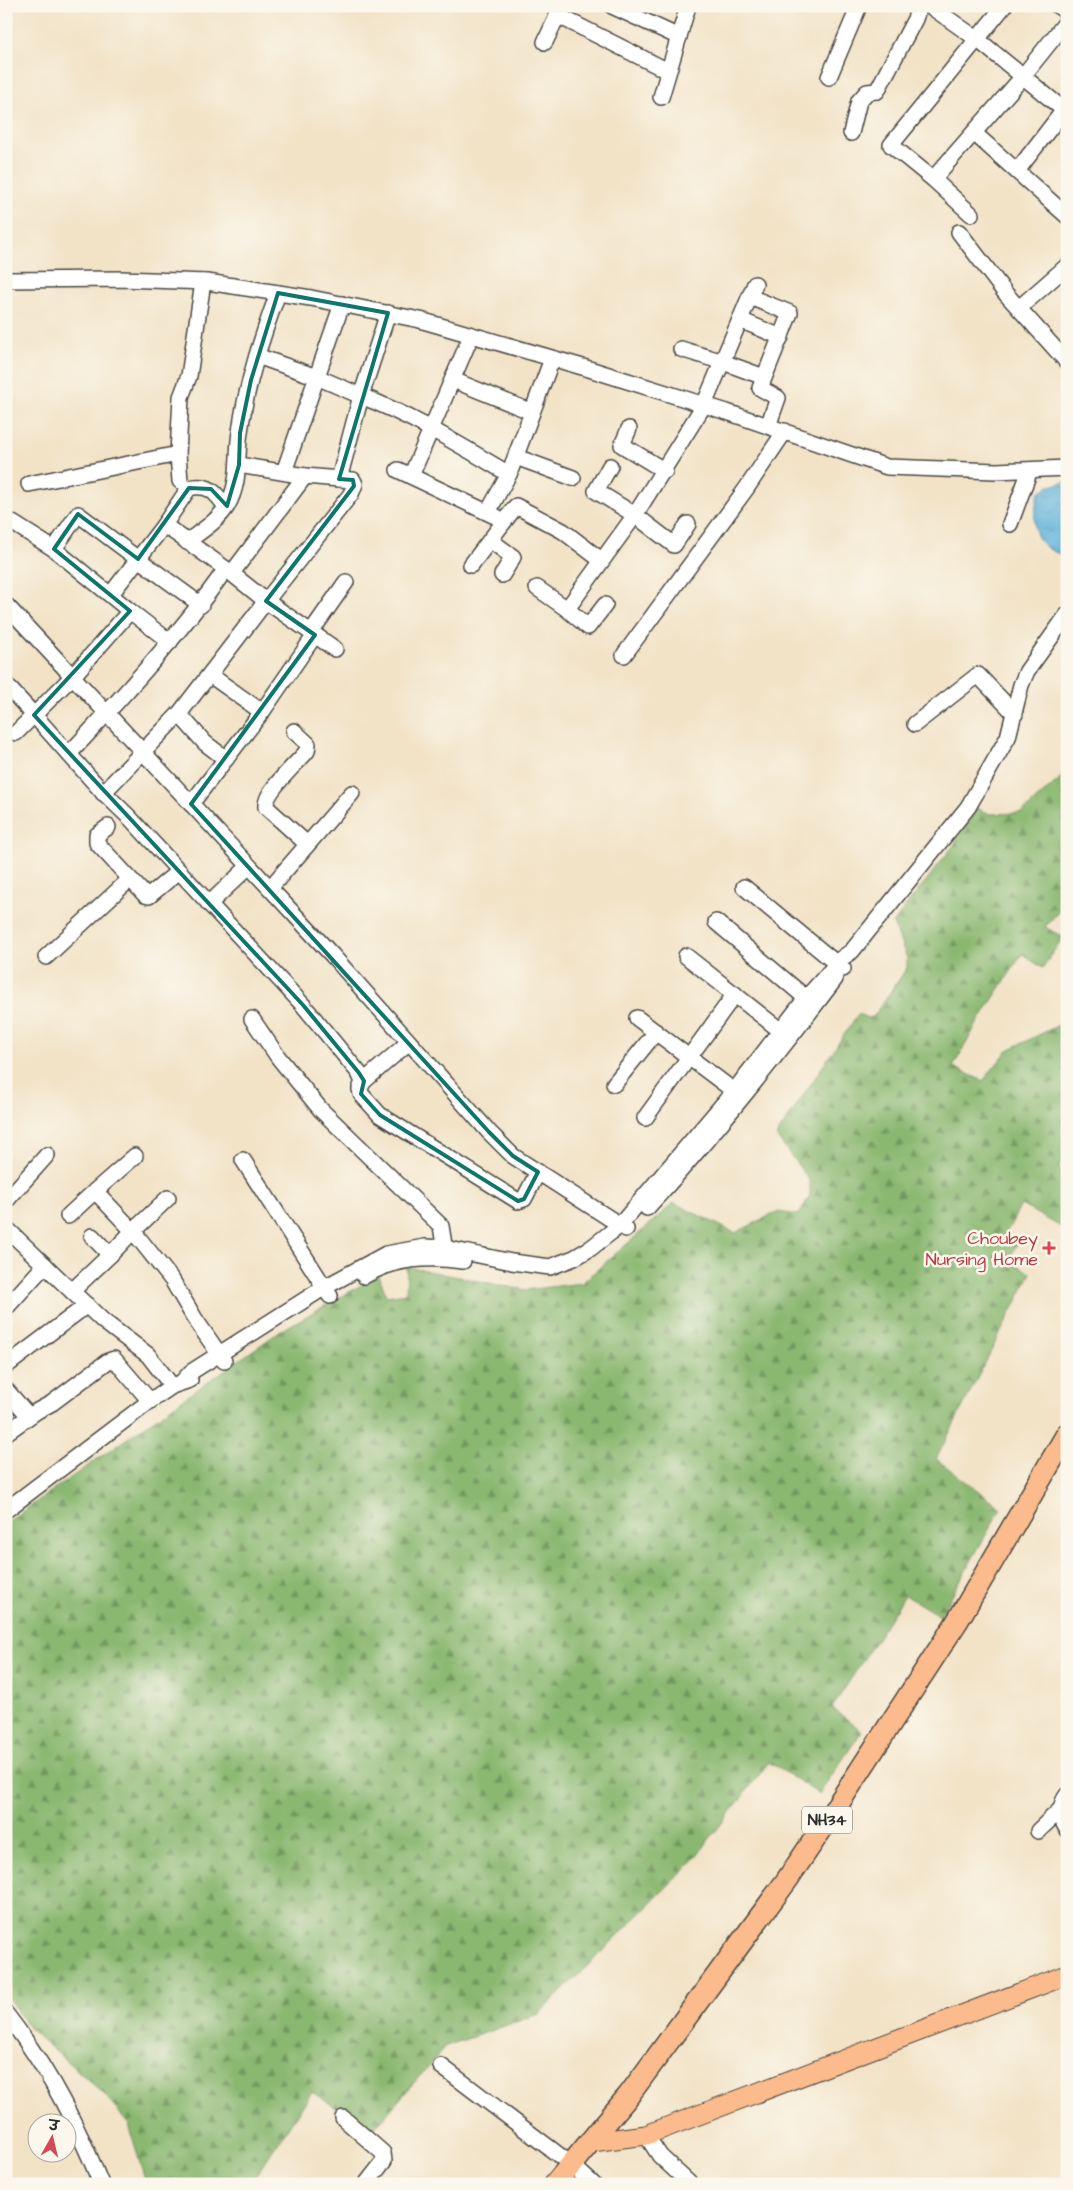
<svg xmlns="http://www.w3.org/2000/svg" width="1073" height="2190" viewBox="0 0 1073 2190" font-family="'Architects Daughter','Playpen Sans Deva',sans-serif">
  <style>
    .forest { fill: url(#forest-firs); stroke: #5a724e }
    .water { fill: url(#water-ripples); stroke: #446e82 }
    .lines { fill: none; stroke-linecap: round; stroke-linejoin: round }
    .minor-casing { stroke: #494742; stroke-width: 18 }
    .major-casing { stroke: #494742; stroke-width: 21 }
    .highway-casing { stroke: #494742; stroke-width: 24 }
    .minor { stroke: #fff; stroke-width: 15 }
    .major { stroke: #fbbb8c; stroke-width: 19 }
    .highway { stroke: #fbbb8c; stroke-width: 21 }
    .marked { fill: none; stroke: #0f766e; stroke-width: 4; stroke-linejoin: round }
    .health-dot { fill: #e0444e; stroke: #fbf7ec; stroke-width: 2 }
    .labels { text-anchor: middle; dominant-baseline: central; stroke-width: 5; stroke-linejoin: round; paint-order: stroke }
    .shield { fill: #fbf7ec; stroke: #696865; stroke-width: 1 }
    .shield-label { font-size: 16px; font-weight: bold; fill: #2b2b2b }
    .health-label { font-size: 18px; fill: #be3a42; stroke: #fbf7ec; text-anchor: end }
  </style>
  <defs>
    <pattern id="forest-firs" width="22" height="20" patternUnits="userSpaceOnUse" patternTransform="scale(1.25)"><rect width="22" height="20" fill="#8ab871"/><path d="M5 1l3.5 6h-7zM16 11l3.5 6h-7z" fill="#71965d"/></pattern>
    <pattern id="water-ripples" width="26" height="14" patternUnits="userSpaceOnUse" patternTransform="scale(1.25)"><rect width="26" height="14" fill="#5eb1da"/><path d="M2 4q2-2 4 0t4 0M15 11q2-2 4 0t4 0" fill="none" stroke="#4e90b1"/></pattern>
  </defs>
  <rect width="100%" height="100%" fill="#fbf7ec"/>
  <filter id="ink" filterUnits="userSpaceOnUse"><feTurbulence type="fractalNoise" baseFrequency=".02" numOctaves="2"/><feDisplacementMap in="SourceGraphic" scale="10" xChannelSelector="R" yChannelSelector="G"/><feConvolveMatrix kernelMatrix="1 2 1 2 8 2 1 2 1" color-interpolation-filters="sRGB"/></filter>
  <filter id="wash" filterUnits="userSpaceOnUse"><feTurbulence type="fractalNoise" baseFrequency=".0096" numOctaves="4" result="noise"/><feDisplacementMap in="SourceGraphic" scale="20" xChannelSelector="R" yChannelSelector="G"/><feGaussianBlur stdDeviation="1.12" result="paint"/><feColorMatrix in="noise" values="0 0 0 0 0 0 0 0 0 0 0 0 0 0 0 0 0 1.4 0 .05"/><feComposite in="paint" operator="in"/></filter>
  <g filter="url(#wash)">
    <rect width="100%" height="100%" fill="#f2e3c7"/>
    <polygon class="forest" points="1067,772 1067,902 1045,927 1063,937 1043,968 1022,954 978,1022 953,1067 983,1081 1008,1050 1059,1025 1067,1019 1067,1152 1058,1168 1067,1173 1067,1194 1063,1201 1067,1203 1067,1230 1021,1205 1004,1237 1017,1244 1008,1261 1031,1273 936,1459 1001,1508 940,1616 905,1595 832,1708 862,1731 819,1794 769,1762 691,1863 539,2014 446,2046 372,2131 312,2092 250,2184 146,2184 129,2125 103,2093 30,2029 6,1995 6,1523 282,1330 379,1275 386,1296 406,1293 407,1267 525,1290 582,1283 674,1203 735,1233 777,1212 799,1215 810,1195 810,1181 776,1136 858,1014 868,1018 873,1017 907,968 907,958 893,923 954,845 976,808 990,814 1022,813"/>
    <path class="water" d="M1067,481v75c-37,-8 -36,-33 -28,-64l11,-6z"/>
  </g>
  <g filter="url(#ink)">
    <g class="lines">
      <defs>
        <g id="minor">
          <polyline points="612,6 679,37"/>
          <polyline points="930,6 977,39 1064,110"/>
          <polyline points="1058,6 1067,12"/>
          <polyline points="557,15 668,71"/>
          <polyline points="545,42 561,8"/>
          <polyline points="829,77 859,6"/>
          <polyline points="661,97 688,6"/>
          <polyline points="851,133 859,101 867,92 877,91 915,19 919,6"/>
          <polyline points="974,133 1067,216"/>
          <polyline points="1017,171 1067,106"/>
          <polyline points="933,179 891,145 1004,6"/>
          <polyline points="971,214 933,179 1019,81 1067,21"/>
          <polyline points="959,232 1006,294 1067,362"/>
          <polyline points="6,280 121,279 207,282 311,298 420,320 586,368 727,412 887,467 996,471 1067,468"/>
          <polyline points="750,297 790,313 760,388 778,398 768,426"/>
          <polyline points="1019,308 1067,266"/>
          <polyline points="740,320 781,337"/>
          <polyline points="681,349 723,362 764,377"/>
          <polyline points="257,356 317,377 361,396 388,313"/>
          <polyline points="453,380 532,412"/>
          <polyline points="629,429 622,445 665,471"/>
          <polyline points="516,457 573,478"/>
          <polyline points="610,466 596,491 635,515 674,545 688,524"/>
          <polyline points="398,470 497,517"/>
          <polyline points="284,472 342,304"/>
          <polyline points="509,474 552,359"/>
          <polyline points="305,476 339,479"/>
          <polyline points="411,476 471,336"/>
          <polyline points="180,481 178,454 181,397 189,376 203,282"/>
          <polyline points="29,484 178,454"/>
          <polyline points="6,523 8,520 54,549 130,611 73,676 34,715 100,789 130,818 303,1005 359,1073 363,1082 360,1089 361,1094 380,1115 518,1201 524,1199 538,1172"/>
          <polyline points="1010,524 1030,470"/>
          <path d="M164,525l25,-37c20,-5 27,5 37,19"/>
          <polyline points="490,540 513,557 502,575"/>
          <path d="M187,542c14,-11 31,-21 40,-36 14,-24 9,-48 13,-74 6,-47 22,-95 38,-139"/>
          <polyline points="54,549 78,514 138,559 111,594"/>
          <polyline points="471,565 516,506 563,531 601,560"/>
          <polyline points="232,573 305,476 239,465"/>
          <polyline points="537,588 567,609"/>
          <polyline points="6,605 332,955 489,1132 513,1156 626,1229"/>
          <polyline points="605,605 588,627 567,609 635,515 704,405 755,284"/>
          <polyline points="130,611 170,642"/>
          <polyline points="311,632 346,582"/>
          <path d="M335,649l-69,-48 85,-107 4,-10 -2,-4 -14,-1 22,-83c52,20 100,50 148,78l-21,38"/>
          <polyline points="624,655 746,489 785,431"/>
          <polyline points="210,675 262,712"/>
          <polyline points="6,685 34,715 16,733"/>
          <polyline points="179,714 205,743 226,759"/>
          <polyline points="915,724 978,675 1015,714"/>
          <path d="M294,731l14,13 -1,7c-10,13 -43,40 -41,56l41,37"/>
          <path d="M69,754c55,-59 110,-119 157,-185l-62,-44 -26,34 63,46"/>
          <polyline points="103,793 179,714 266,601 226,569"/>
          <polyline points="191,804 262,712 315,635"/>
          <polyline points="108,827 97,835 97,843 145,895 149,896 179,871"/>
          <polyline points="744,887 843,969"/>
          <polyline points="270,888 352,793"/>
          <polyline points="209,904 249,866"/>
          <polyline points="716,922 806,998"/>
          <polyline points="686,956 781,1031"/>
          <polyline points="46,957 130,879"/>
          <polyline points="637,1018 734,1091"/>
          <polyline points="252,1019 278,1057 321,1110 441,1226 446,1257"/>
          <polyline points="363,1082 409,1042"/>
          <polyline points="614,1084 656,1032"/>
          <polyline points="645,1118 735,994"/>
          <polyline points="243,1160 330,1296"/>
          <polyline points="95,1191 135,1156"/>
          <polyline points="6,1201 47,1155"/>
          <path d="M647,1208c67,-73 128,-150 188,-229"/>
          <polyline points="68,1216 95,1191 133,1231 168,1198"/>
          <polyline points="6,1228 103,1321 148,1355 172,1386"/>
          <polyline points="110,1255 133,1231 172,1280 195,1319 224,1361"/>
          <path d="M364,1276c31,-18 64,-20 99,-15"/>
          <polyline points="72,1291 110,1255 92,1236"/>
          <polyline points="6,1308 45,1265"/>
          <polyline points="6,1366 87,1305"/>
          <polyline points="182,1382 191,1372 325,1287 386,1254 425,1247 445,1248 512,1262 550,1267 574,1258 591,1248 619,1226 734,1091 806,998 842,958 852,951 968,807 1008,737 1021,685 1027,671 1067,615"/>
          <polyline points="6,1390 29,1416"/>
          <polyline points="6,1433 37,1411 52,1403 108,1361 114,1359 150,1401"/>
          <polyline points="6,1510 150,1401 172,1386 190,1380"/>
          <path d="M1067,1795c-8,10 -7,24 0,34"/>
          <polyline points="1038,1831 1061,1809"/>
          <path d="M6,2014c40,51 71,110 95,170"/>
          <polyline points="441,2066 572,2165 593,2184"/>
          <polyline points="343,2118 383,2153 384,2161 366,2184"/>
          <polyline points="646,2135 660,2156 690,2184"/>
        </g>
        <polyline id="major" points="592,2142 646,2135 1067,1975"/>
        <polyline id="highway" points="555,2184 629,2095 787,1880 829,1818 958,1620 1067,1434"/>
      </defs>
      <use href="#minor" class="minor-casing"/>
      <use href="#major" class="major-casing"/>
      <use href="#highway" class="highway-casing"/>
      <use href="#minor" class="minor"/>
      <use href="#major" class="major"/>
      <use href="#highway" class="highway"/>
    </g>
  </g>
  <path class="marked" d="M278,293l110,20 -49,166 14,1 1,6 -88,115 49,34 -124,169 298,328 24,24 25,16 -14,27 -6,2 -138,-86 -19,-21 3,-13 -5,-8 -56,-68 -269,-290 96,-104 -76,-62 24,-35 60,45 51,-71 22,1 16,17 12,-41 1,-32 11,-53z"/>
  <path class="health-dot" d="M1046.5 1240.5h5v5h5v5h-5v5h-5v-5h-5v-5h5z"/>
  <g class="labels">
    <rect class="shield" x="802" y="1806.5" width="50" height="27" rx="4"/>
    <g class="shield-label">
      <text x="827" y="1820">NH34</text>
    </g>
    <g class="health-label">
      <text x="1038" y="1238">Choubey<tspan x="1038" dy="21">Nursing Home</tspan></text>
    </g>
  </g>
  <rect width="1073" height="2190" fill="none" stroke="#fbf7ec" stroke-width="25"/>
  <g transform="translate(52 2138) rotate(8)"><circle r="24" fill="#fbf7ec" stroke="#a8a59f"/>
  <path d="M0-4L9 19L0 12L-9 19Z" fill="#d1495b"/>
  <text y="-8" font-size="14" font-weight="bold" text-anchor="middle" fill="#2b2b2b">उ</text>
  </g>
</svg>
